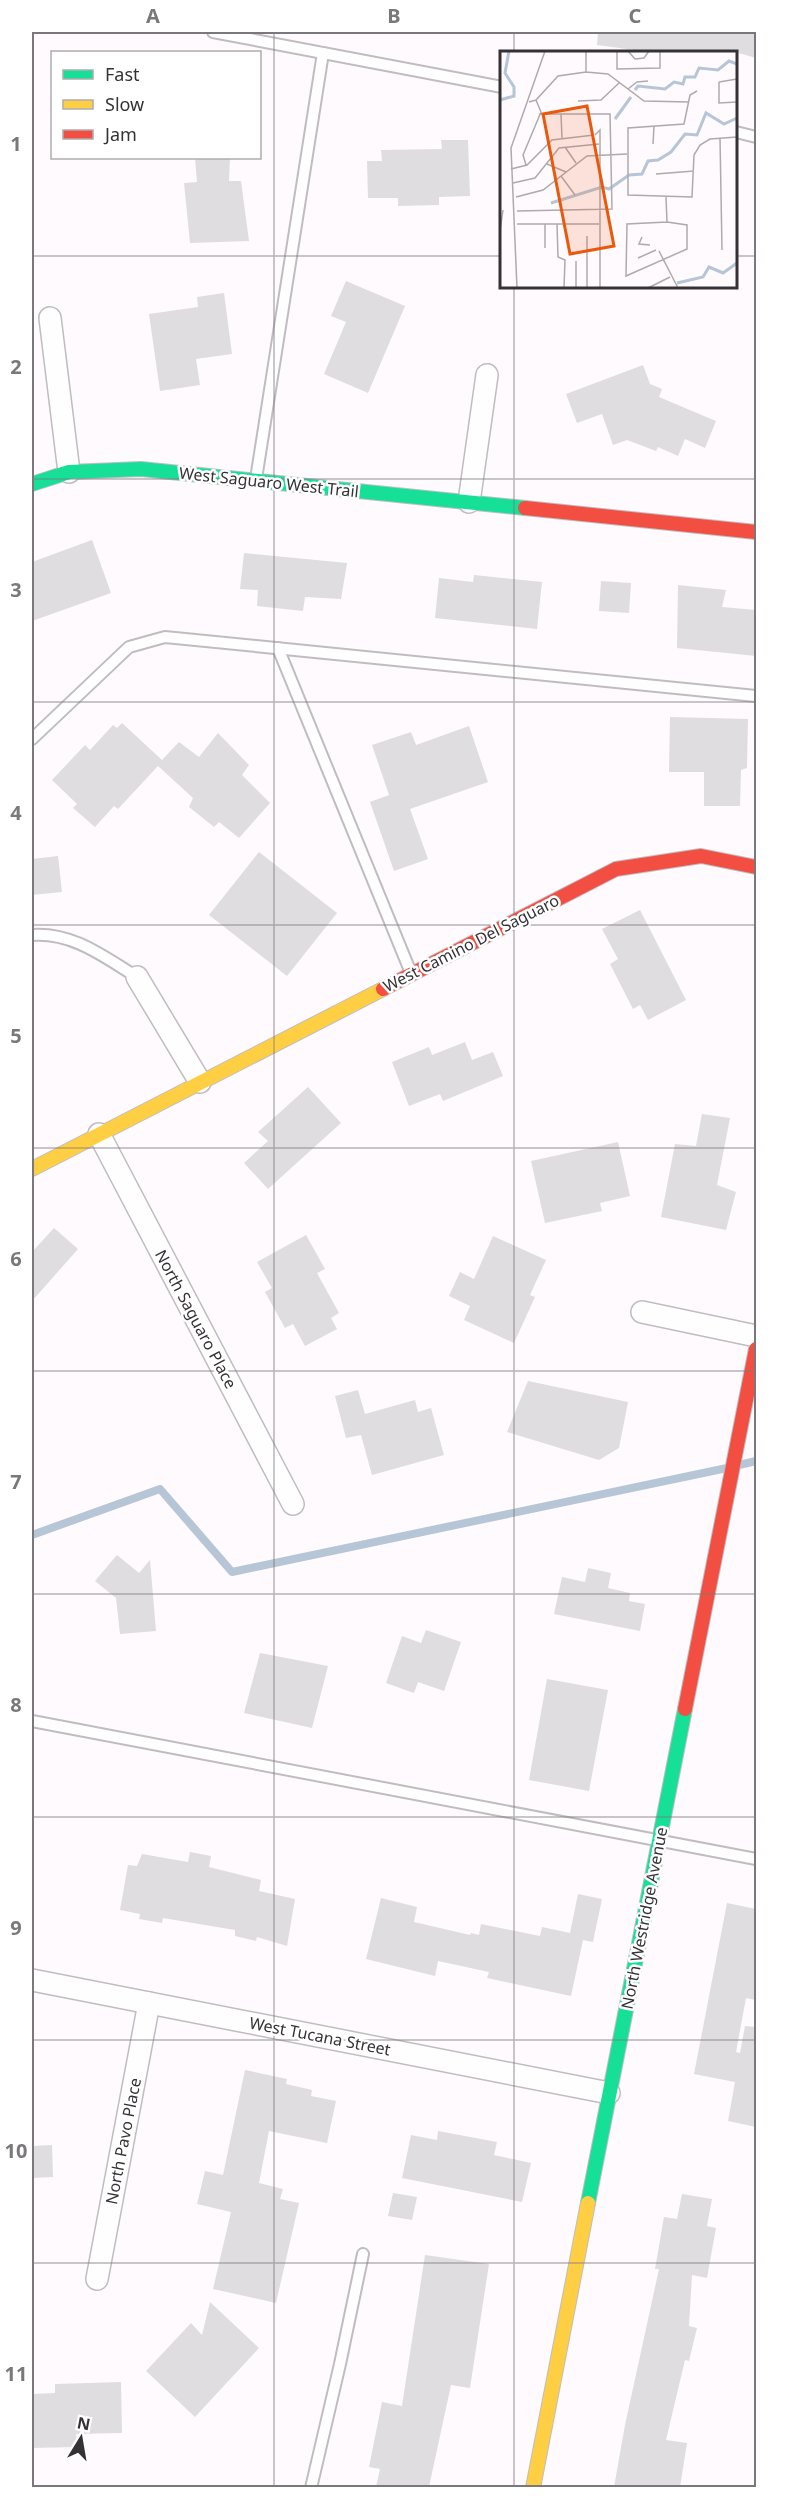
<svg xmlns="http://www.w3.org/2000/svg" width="788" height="2519" viewBox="0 0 788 2519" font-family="'Noto Sans',sans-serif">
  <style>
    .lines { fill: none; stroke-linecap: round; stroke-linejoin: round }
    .stream { stroke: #b6c6d6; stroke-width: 8 }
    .building { fill: #e0dde0 }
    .lane-casing { stroke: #c0bdc0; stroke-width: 14 }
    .street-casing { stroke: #c0bdc0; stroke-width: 24 }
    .fast-casing { stroke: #c0bdc0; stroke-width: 16 }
    .slow-casing { stroke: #c0bdc0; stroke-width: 16 }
    .jam-casing { stroke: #c0bdc0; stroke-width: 16 }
    .lane { stroke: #fffeff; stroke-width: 10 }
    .street { stroke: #fffeff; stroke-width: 21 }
    .fast { stroke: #16e098; stroke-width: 14 }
    .slow { stroke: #ffcf43; stroke-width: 14 }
    .jam { stroke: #f24e42; stroke-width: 14 }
    .grid { fill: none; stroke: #7b787b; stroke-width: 1.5; stroke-opacity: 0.55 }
    .labels { text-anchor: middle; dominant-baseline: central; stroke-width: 5; stroke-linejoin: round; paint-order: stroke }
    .street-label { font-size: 16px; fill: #353235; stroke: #fff }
    .inset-river { fill: none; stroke: #b6c6d6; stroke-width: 3 }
    .inset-road { fill: none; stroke: #aeaaae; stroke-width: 1.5 }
    .view { fill: #e8590c; fill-opacity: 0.15; stroke: #e8590c; stroke-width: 3 }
    .inset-edge { fill: none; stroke: #353235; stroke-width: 3 }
    .neatline { fill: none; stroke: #7b787b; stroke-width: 2 }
    .grid-label { font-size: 20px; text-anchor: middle; font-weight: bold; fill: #7b787b }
  </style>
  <rect width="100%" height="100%" fill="#fefafe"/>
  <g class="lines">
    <g class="stream">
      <polyline points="739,1465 756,1461"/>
      <polyline points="32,1535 160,1489 232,1572 727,1468"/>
    </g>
  </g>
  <g class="building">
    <polygon points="598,32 756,32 756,58 735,52 649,52 597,45"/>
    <polygon points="441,140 468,140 470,196 439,197 439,205 398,206 398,198 368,198 367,161 382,161 381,150 442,149"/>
    <polygon points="195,158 230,158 229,181 241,181 249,241 190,243 184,183 197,182"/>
    <polygon points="346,281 405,306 368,393 324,374 346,322 331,316"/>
    <polygon points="224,293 232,354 196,359 200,385 160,391 149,314 198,307 197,297"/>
    <polygon points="643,365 650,384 662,389 659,397 716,421 705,448 685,439 678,456 658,447 656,451 627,440 613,445 602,414 577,423 566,394"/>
    <polygon points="92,540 111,593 32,621 32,562"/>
    <polygon points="244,553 347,563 341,599 305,597 303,611 257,606 258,590 240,589"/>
    <polygon points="474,575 542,582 537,629 435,618 439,578 473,582"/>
    <polygon points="601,581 631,583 629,613 599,611"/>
    <polygon points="678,585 726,590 722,607 756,610 756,656 677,648"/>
    <polygon points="670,717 748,719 747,768 741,770 740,806 704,806 704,772 669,772"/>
    <polygon points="122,723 162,760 179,742 199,757 218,733 249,765 242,775 270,803 239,838 219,822 214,827 189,807 193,798 158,766 118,809 114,806 95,827 73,808 77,804 52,780 85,745 90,750 113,725 117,728"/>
    <polygon points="469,726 488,782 410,809 428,859 394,871 370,802 389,795 372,745 411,732 416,745"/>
    <polygon points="259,852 337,913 287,976 209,915"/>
    <polygon points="58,856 62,892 32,895 32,859"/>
    <polygon points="640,910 686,1000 648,1020 640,1005 633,1009 610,964 618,959 602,929"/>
    <polygon points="465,1042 472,1060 493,1052 503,1076 443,1101 440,1094 409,1106 392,1062 429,1047 432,1055"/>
    <polygon points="308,1087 341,1123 268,1189 244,1163 268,1141 258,1132"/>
    <polygon points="702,1114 730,1118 717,1185 736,1192 726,1230 661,1217 675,1144 696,1146"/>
    <polygon points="618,1142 630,1196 600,1203 602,1211 545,1223 531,1161"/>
    <polygon points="54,1228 78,1249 32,1301 32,1252"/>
    <polygon points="306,1235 325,1269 317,1273 339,1313 331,1318 337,1329 305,1346 293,1324 285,1328 265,1292 272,1288 257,1262"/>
    <polygon points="493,1236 546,1260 530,1295 535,1297 514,1343 464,1320 470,1306 449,1296 460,1272 474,1279"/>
    <polygon points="528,1381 628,1402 619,1448 599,1460 507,1432"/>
    <polygon points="358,1390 365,1414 415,1400 418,1412 431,1408 444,1455 372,1475 361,1435 346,1438 335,1396"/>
    <polygon points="117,1555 139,1573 150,1560 156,1631 120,1634 116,1598 95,1581"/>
    <polygon points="588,1568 611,1573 608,1588 630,1593 629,1601 645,1604 640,1631 554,1614 562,1577 585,1582"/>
    <polygon points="426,1630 461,1642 444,1691 418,1682 414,1693 386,1683 402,1636 421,1643"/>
    <polygon points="260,1653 328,1666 312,1728 244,1713"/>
    <polygon points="547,1679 608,1690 589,1791 529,1780"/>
    <polygon points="190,1852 211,1856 209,1867 261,1880 259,1891 295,1899 287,1946 257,1937 256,1941 235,1936 235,1930 163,1918 162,1923 139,1919 140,1914 120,1910 128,1865 137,1866 142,1854 188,1862"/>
    <polygon points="578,1894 602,1899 593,1942 583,1940 571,1996 487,1978 489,1972 438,1961 435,1976 366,1959 381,1898 417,1907 414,1922 470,1935 471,1933 479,1935 481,1924 540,1936 542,1927 570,1933"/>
    <polygon points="727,1903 756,1909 756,2000 746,1998 736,2052 740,2053 745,2026 756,2027 756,2127 728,2121 735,2082 694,2074"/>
    <polygon points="245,2070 287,2079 286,2084 312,2090 311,2096 336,2101 327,2143 269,2131 259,2183 283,2189 280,2199 299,2203 276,2303 213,2289 231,2212 197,2204 205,2171 223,2175"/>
    <polygon points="438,2131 497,2142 494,2155 531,2163 522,2202 402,2178 411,2135 437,2140"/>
    <polygon points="52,2145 53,2177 32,2178 32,2146"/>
    <polygon points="393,2193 417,2197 412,2220 388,2216"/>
    <polygon points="682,2194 712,2199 707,2226 716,2228 707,2278 692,2275 689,2326 697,2328 689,2361 685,2360 666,2440 687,2443 680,2487 614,2487 625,2425 659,2269 655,2269 664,2217 677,2219"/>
    <polygon points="425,2255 489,2264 470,2388 451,2385 429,2487 376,2487 380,2469 369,2467 382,2402 402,2406"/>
    <polygon points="210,2302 259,2348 195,2417 146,2371 191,2323 202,2335"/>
    <polygon points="121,2382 122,2433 76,2434 77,2447 32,2448 32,2394 55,2393 55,2384"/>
  </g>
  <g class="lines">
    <defs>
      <g id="lane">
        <polyline points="213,32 502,87"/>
        <polyline points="736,132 756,137"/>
        <polyline points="256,479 323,53"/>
        <polyline points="278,648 411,973"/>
        <polyline points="32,739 129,647 165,637 756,696"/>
        <path d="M32,935c41,-3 72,22 105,42"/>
        <polyline points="32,1721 756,1859"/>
        <polyline points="311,2488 340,2364 363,2254"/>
      </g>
      <g id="street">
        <polyline points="50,318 69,472"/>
        <polyline points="469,502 487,375"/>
        <polyline points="137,977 200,1082"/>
        <polyline points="99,1134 293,1504"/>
        <polyline points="642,1312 756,1336"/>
        <polyline points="32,1980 609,2093"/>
        <polyline points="97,2279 149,2003"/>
      </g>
      <g id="fast">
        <polyline points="32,484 69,472 141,469 525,508"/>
        <polyline points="588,2203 685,1709"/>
      </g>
      <g id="slow">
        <polyline points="32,1169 383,989"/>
        <polyline points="533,2488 588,2203"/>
      </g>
      <g id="jam">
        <polyline points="525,508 756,532"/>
        <polyline points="383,989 616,869 701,856 756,867"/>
        <polyline points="685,1709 756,1349"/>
      </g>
    </defs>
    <use href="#lane" class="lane-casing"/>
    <use href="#street" class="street-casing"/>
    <use href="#fast" class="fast-casing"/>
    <use href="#slow" class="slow-casing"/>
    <use href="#jam" class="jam-casing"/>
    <use href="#lane" class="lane"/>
    <use href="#street" class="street"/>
    <use href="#fast" class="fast"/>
    <use href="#slow" class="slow"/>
    <use href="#jam" class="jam"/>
  </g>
  <path class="grid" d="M274,32v2456M514,32v20M32,256h470M736,256h20M514,286v2202M32,479h724M32,702h724M32,925h724M32,1148h724M32,1371h724M32,1594h724M32,1817h724M32,2040h724M32,2263h724"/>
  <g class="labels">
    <g class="street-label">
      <text transform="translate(269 482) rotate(6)">West Saguaro West Trail</text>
      <text transform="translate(471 943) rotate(-27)">West Camino Del Saguaro</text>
      <text transform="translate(196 1319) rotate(62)">North Saguaro Place</text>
      <text transform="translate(644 1918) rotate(-79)">North Westridge Avenue</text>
      <text transform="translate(320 2036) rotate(11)">West Tucana Street</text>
      <text transform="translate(123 2141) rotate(-79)">North Pavo Place</text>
    </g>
  </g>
  <g transform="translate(500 51)">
    <rect width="237" height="237" fill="#fefafe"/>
    <path class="inset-river" d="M135,39l3,-4 27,3 9,-7 9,2 2,-7h10l4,-9 19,2 11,-9 8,3M0,49l14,-4v-9l-9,-14 4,-22M115,68l16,-22M51,152l51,-16 7,2 20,-14 13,-1 6,-13 10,-1 13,-8 14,-18 12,1 9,-22 18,11 13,-6M177,232l26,-6 6,-10 14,6 14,-10"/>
    <path class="inset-road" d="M86,0v21M117,0v18l43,-1v-17M128,0l7,8 9,-1 5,-7M219,31v21l18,-1M219,31l18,-3M128,38l9,-7 11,-1M197,40l-7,4 -6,29 -56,4v67l64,2 2,-42 6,-10 10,-6 27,-2M78,50l23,-1 18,-17M29,51l7,-2 22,-24 28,-4 22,2 36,27 45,1M61,63l1,24M95,84l5,-5v158M220,87l2,112M153,93l1,-18M65,96l11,16M47,113l19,8M26,114l-3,-10 18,-43 -5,-12M11,118l16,-4 25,-25 42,-5M156,123l38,-3M61,125l14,19M13,132l22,-5 24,-30 40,-4M16,146l27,-7 44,-34 40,-2M166,146l1,25M17,160l95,-2 -2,-95h-71M167,171l20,3v24l-61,27 1,-52zM17,173h82M45,173v24M57,173l1,33 7,3 -1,28M0,180l3,-21M142,186l-3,7 11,1M159,200l19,37M138,207l18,-8M17,237l-6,-140 34,-97M76,237v-27M87,237v-52M148,237l22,-11"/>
    <path class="view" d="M87,55l27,140 -44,8 -27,-140z"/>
    <rect width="237" height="237" class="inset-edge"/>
  </g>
  <rect width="788" height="2519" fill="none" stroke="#ffffff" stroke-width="66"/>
  <rect x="51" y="51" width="210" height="108" fill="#ffffff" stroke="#aeadae" stroke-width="1.5"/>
  <rect x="63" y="70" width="30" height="9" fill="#16e098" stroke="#aeadae" stroke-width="1.5"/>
  <text x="105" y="81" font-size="18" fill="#353235">Fast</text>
  <rect x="63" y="100" width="30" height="9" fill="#ffcf43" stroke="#aeadae" stroke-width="1.5"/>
  <text x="105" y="111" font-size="18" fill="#353235">Slow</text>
  <rect x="63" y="130" width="30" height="9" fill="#f24e42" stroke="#aeadae" stroke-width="1.5"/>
  <text x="105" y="141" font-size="18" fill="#353235">Jam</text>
  <g transform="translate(81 2438) rotate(11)" stroke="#ffffff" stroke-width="4.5" paint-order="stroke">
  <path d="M0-4.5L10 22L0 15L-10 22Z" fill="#353235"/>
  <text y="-9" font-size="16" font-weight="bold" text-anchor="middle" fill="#353235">N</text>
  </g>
  <rect x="33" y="33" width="722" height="2453" class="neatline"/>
  <g class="grid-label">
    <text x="153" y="23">A</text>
    <text x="394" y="23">B</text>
    <text x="635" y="23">C</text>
    <text x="16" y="151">1</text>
    <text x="16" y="374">2</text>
    <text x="16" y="597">3</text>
    <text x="16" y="820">4</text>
    <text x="16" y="1043">5</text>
    <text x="16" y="1266">6</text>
    <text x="16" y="1489">7</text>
    <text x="16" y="1712">8</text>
    <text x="16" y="1935">9</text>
    <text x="16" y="2158">10</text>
    <text x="16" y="2381">11</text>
  </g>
</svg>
